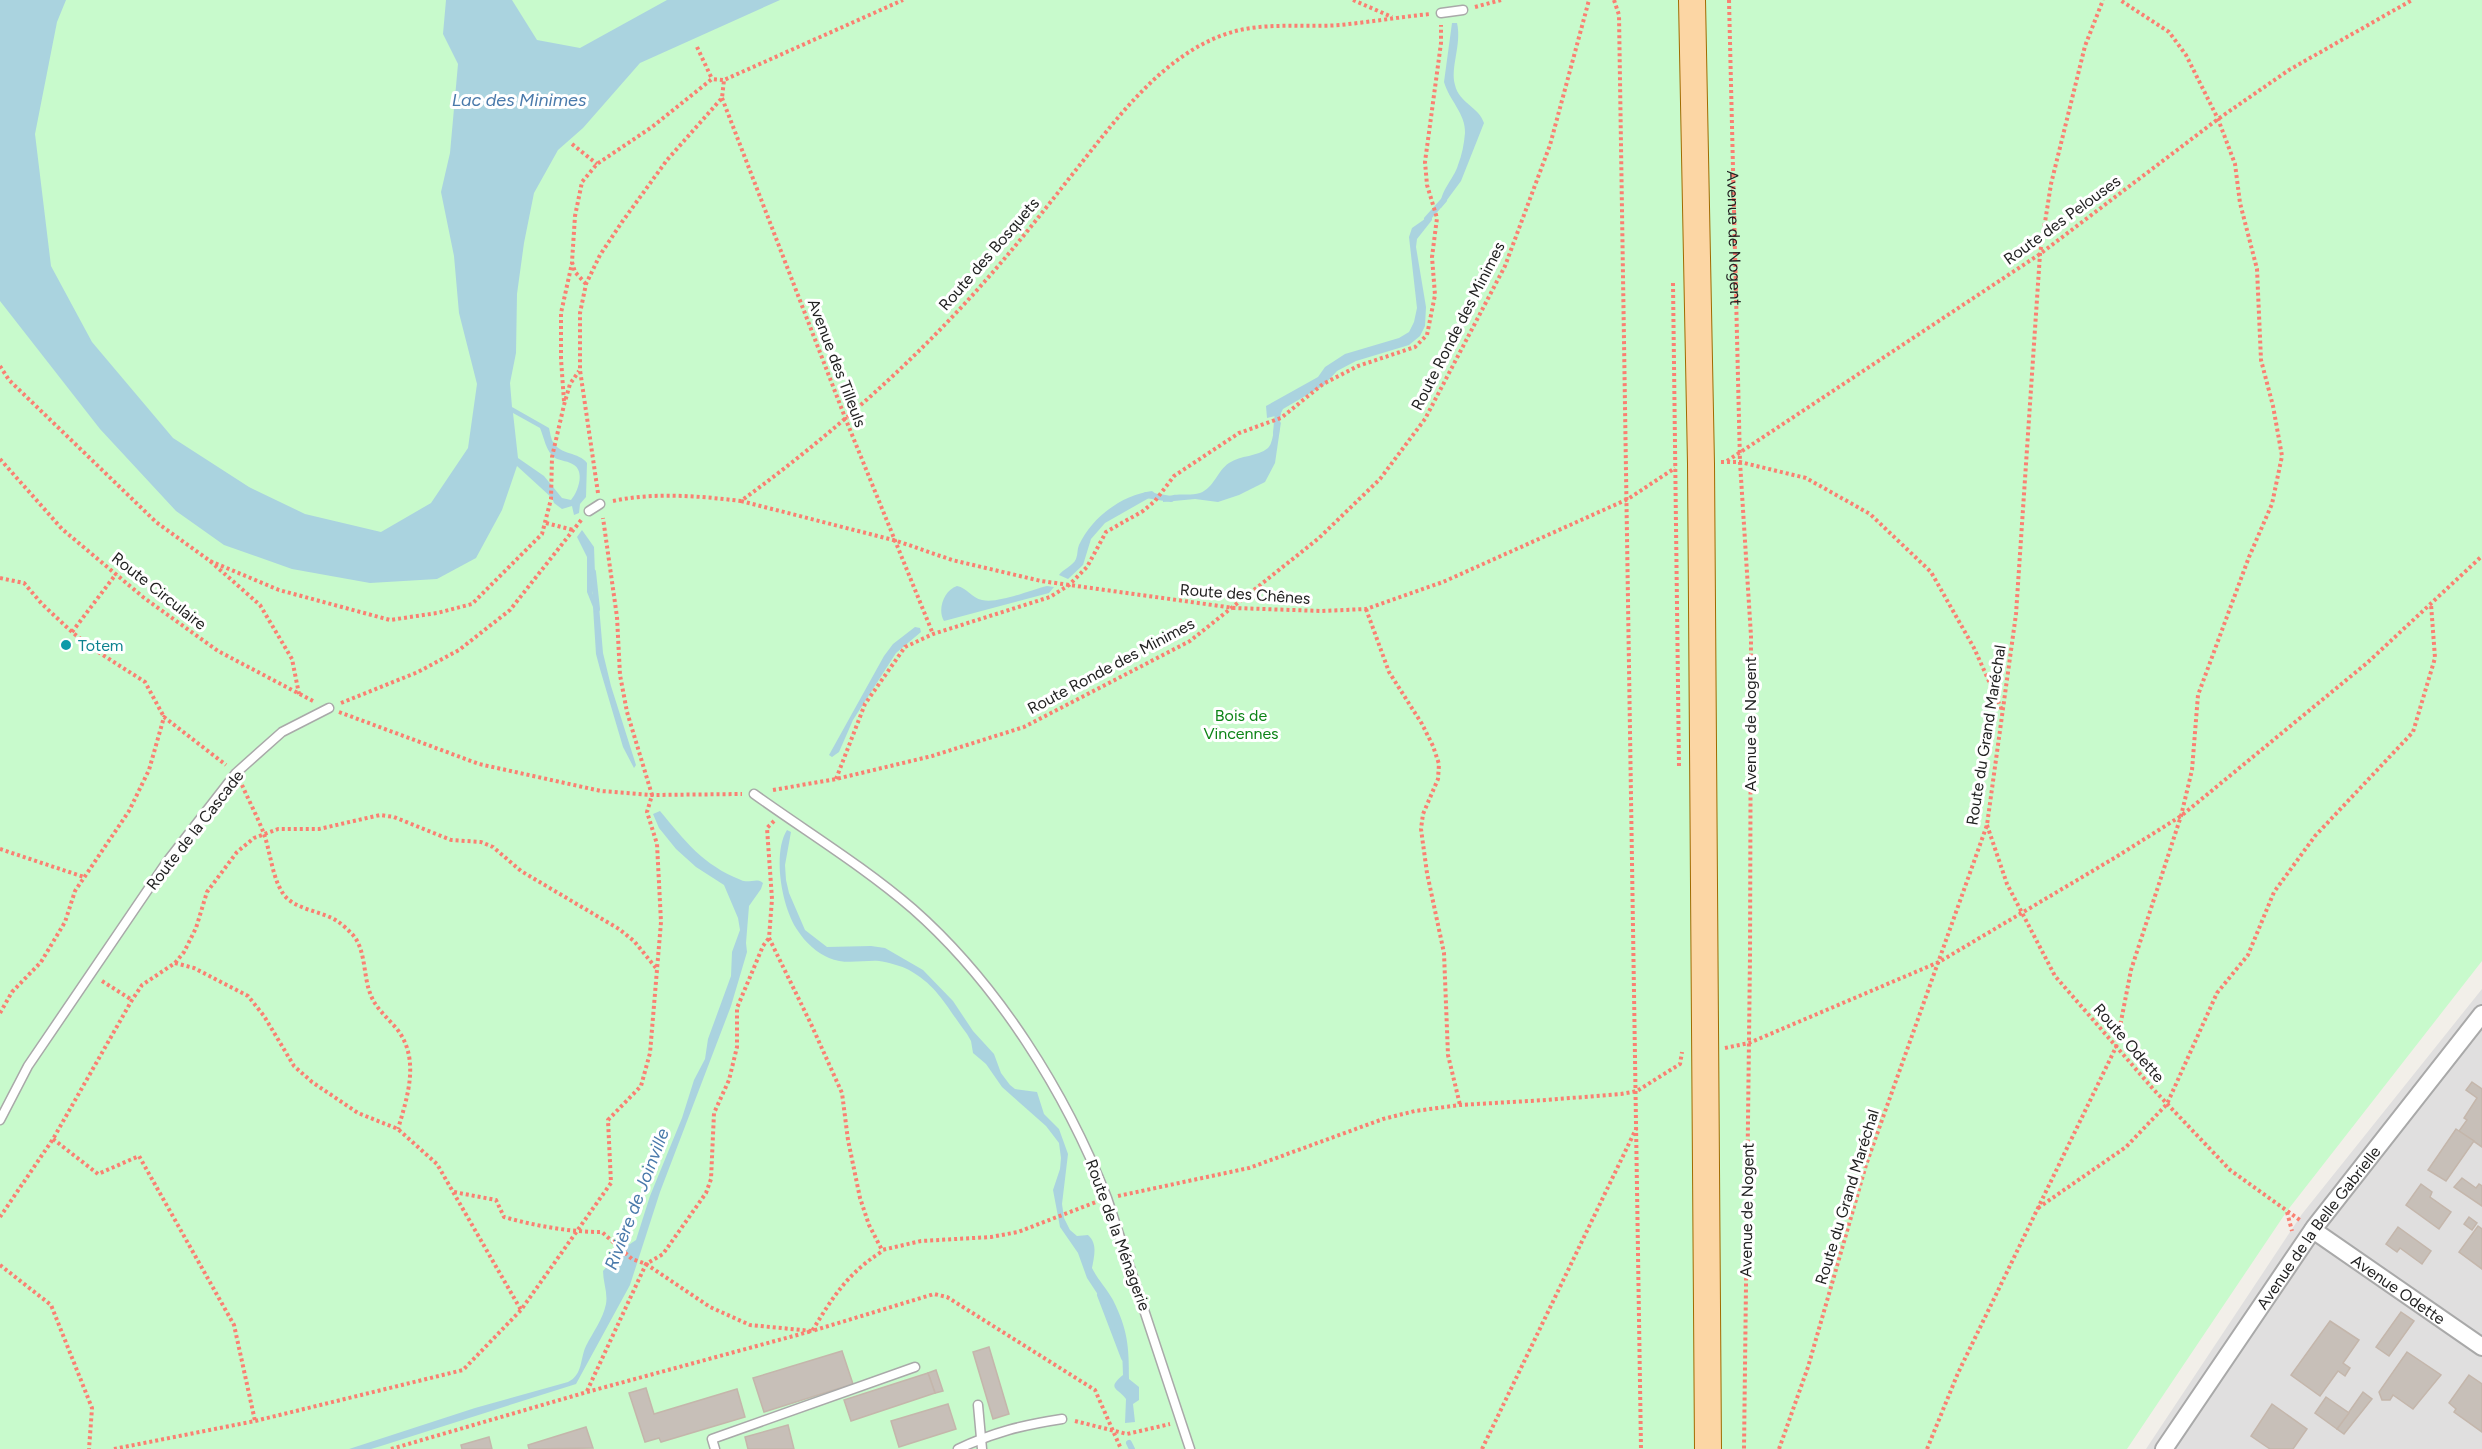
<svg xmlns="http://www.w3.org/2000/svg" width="2482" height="1449" viewBox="0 0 2482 1449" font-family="Figtree,sans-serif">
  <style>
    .residential { fill: #e0dfdf }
    .park { fill: #c8facc }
    .water { fill: #aad3df; fill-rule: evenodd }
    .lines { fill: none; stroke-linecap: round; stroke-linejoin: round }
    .stream { stroke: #aad3df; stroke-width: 6 }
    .building { fill: #c7bfb8; stroke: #c4b6ab; stroke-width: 1.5 }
    .lane-casing { stroke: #a9a9a9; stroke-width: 11 }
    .street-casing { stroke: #a9a9a9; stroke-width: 20 }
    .primary-casing { stroke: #a06b00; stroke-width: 28 }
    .path { stroke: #fa8072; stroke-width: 4; stroke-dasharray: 3 3; stroke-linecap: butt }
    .lane { stroke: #fff; stroke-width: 8 }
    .street { stroke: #fff; stroke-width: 16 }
    .primary { stroke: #fcd6a4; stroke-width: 26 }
    .culture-dot { fill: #0f9aa8; stroke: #fff; stroke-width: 2 }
    .labels { text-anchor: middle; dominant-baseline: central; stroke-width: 6; stroke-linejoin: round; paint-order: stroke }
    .street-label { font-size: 16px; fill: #222; stroke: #fff }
    .culture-label { font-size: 16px; fill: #0d838f; stroke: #fff; text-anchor: start }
    .park-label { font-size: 16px; fill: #0c8416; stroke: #fff }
    .water-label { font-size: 18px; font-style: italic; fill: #4a7aab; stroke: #fff }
  </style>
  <rect width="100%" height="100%" fill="#f2efe9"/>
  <polygon class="residential" points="2482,989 2482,1449 2146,1449 2302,1214"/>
  <polygon class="park" points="0,0 2482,0 2482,961 2287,1211 2127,1449 0,1449"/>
  <g class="water">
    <path d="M0,0h66l-9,22 -22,112 16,132 41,76 81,96 76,49 56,27 76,18 50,-29 37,-55 9,-64 -18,-71 -5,-57 -13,-64 9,-39 8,-89 -15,-30 3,-34h66l25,40 43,8 87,-48h113l-140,63 -57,65 -25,22 -24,43 -10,50 -7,51 -1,59 -6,30 2,24 37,21c1,4 2,11 4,14 7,13 26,10 34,21l-1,34 -6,7 -1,9 -5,2 -2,-9 -10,3 -8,-6 -2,-5 -35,-32 -15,44 -26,48 -39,21 -67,4 -78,-14 -68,-24 -48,-34 -76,-82 -100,-128zM513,413l27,15c4,9 6,24 15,30 6,3 14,3 19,7 11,7 4,27 -3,35l-9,-2 -18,-22 -26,-18z"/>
    <path d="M1452,23h5c5,22 -7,44 -2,62 4,18 24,22 29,38l-23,58 -20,27c-3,-15 13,-29 17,-43 4,-10 6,-21 7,-32 1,-19 -16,-33 -21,-51z"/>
    <polygon points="1432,214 1432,220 1417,239 1416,247 1426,307 1425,326 1420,336 1409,345 1356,361 1337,371 1324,385 1283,409 1280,415 1267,418 1266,406 1318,377 1325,367 1345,354 1399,338 1409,332 1414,322 1417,308 1409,237 1412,228"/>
    <path d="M1281,422l-6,41 -10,19 -26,13 -21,7 -23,-3 -32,3v-3c13,-8 24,-2 37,-6 14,-5 17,-22 29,-30 12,-8 28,-6 39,-15 5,-5 5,-16 7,-22z"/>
    <path d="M1152,491l4,3 -51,29 -14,16 -8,26 -15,14 -9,-4c4,-6 14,-9 17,-16 2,-5 1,-10 3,-14 13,-28 43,-50 73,-54z"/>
    <polygon points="582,530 594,547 595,574 592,593 599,606 603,653 611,686 636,765 634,768 623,747 600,669 596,654 593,607 587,592 587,557 577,537"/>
    <path d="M957,586c10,2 15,12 25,14 16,4 48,-10 65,-14l7,1 -5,6 -105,28c-7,-11 0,-31 13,-35z"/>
    <polygon points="915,627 920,628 921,632 896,653 853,720 839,752 832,757 829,755 884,656 893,644"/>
    <path d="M660,811c25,30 43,54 81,69 8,4 16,-3 22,3l-2,6 -12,17 -3,37 1,9 -16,54 -71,186 -30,93 -54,99 -195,62 -10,3h-22l126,-41 93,-26c15,-7 12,-24 18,-36 7,-14 17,-27 20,-42 2,-11 -3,-22 -3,-33l18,-21 15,-10 14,-44 32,-78 12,-38 11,-21 3,-20 23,-63 1,-24 8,-22 -2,-12 -14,-33 -28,-18 -20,-18 -17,-21 -6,-14z"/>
    <path d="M787,830l4,2 -6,33 1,15 3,13 16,37 22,17 44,-1 14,2 38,22 30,31 20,30 21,23 7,19 9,12 5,4 22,3 7,22 15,15 9,25 -6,50 2,14 6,12 7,6 11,-1c10,9 6,21 4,33 6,12 15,21 21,32 15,30 16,47 16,79l10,8v13l-6,4 2,18 -10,1 1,-24c-8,-11 -20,-10 -3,-24l-1,-27 -14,-38 -21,-32 -9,-25 -18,-26 -7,-37 7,-21 1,-11 -2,-15 -13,-17 -44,-39 -16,-23 -13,-11 -2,-12 -4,-7c-20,-26 -29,-48 -58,-64 -7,-4 -22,-8 -30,-9 -16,-1 -35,4 -50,-3 -12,-5 -24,-16 -31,-27 -16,-22 -26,-77 -11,-101z"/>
  </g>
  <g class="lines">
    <g class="stream">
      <polyline points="1427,219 1444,200"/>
      <polyline points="1276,433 1278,411"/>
      <polyline points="1146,495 1171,499"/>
      <polyline points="593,572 597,609"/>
      <polyline points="1100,1295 1124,1358"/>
      <polyline points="1129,1443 1132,1449"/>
    </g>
  </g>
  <g class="building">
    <polygon points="2472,1082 2482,1089 2482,1147 2459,1131 2467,1120 2464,1118 2477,1098 2466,1090"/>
    <polygon points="2456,1129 2474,1141 2446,1181 2428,1170"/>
    <polygon points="2462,1178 2476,1188 2479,1184 2482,1186 2482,1206 2454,1187"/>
    <polygon points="2421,1184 2432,1192 2430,1197 2451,1212 2439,1229 2406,1205"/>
    <polygon points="2469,1217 2477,1223 2472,1230 2464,1224"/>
    <polygon points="2478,1226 2482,1229 2482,1269 2459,1252"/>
    <polygon points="2398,1227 2431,1251 2422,1264 2400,1248 2397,1252 2386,1244"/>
    <polygon points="2401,1312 2414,1321 2389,1356 2376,1347"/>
    <polygon points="2330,1321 2359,1340 2343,1363 2350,1368 2345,1376 2338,1371 2320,1396 2291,1375"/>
    <polygon points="989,1347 1009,1414 993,1419 973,1352"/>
    <polygon points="842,1351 853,1384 764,1412 753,1378"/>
    <polygon points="2407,1352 2441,1375 2413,1409 2393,1395 2390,1400 2382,1400 2379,1392"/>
    <polygon points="936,1370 943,1391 935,1393 928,1373"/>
    <polygon points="928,1373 935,1393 851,1421 844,1400"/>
    <polygon points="2469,1375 2482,1384 2482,1432 2454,1412 2456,1409 2449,1403"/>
    <polygon points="646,1388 654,1414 737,1389 745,1417 661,1442 659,1438 645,1442 629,1393"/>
    <polygon points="2363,1392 2372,1399 2344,1434 2337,1429"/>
    <polygon points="2326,1397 2349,1413 2337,1429 2315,1413"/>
    <polygon points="948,1404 956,1429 899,1447 891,1421"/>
    <polygon points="2272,1404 2307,1429 2293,1449 2270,1449 2251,1436"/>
    <polygon points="788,1425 794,1449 748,1449 745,1437"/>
    <polygon points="586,1427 593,1448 529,1449 528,1445"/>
    <polygon points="489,1437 492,1449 462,1449 461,1445"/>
  </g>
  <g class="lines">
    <defs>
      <g id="lane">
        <polyline points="1441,13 1463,10"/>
        <polyline points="589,511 600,504"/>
        <path d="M754,794c53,38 109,72 159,115 85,75 153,184 194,289l83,251"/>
        <polyline points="0,1120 28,1066 166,863 236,773 282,732 329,708"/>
        <polyline points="978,1405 982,1449"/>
        <polyline points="715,1449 712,1439 915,1367"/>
        <path d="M958,1449c36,-17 65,-24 104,-30"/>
      </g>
      <g id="street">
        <path id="s2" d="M2313,1230l169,117"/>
        <path id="s3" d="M2164,1449l150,-221 168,-214"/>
      </g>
      <polyline id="primary" points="1692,0 1701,464 1708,1449"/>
    </defs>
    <use href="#lane" class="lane-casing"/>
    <use href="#street" class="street-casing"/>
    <use href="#primary" class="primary-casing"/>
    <g class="path">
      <polyline points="1353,0 1392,17"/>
      <polyline points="1614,0 1619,15 1641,1449"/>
      <path id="s1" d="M1729,0l11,462 11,174 -1,321 -6,492"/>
      <polyline points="1475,7 1501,0"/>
      <polyline points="697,47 712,79"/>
      <polyline points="722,98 846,420 933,634"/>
      <polyline points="572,144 597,164"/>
      <polyline points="1673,283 1679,767"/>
      <polyline points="586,284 575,272 572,262 575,216 582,182 597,164 652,127 712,79 724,80"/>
      <polyline points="0,366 9,380 156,522 210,561 260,605 292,659 299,694"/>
      <polyline points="564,401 561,359 561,313 572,263"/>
      <polyline points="0,459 62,529 143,597 218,651 313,701"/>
      <polyline points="1727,461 2040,254 2218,119 2289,70 2412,0"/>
      <polyline points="1721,462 1740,462 1806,478 1870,514 1931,572 1974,648 2002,710"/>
      <polyline points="598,493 580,370 580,313 586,284 600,255 622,222 667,160 722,98 724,80 903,0"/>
      <path d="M613,501c43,-9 85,-5 128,0 89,-65 172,-138 245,-221 31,-35 60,-72 89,-109 40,-50 85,-113 148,-136 38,-14 77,-7 117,-10 30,-3 60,-8 90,-11"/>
      <polyline points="741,501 897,541 952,560 1041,581 1234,608 1322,611 1366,609 1443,582 1628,499 1675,468"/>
      <polyline points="546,523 573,530"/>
      <polyline points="210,561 279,590 390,620 437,613 472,604 542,534 551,499 552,457 564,405 570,384 579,371"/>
      <polyline points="0,578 24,583 42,604 72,632 92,648 145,682 164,717"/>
      <polyline points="1366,609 1389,672 1422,724 1433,746 1439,764 1438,779 1423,814 1421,829 1427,873 1444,953 1448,1055 1460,1105"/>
      <polyline points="72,632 116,574"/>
      <polyline points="341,703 418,672 459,650 510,610 582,519"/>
      <polyline points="339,712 479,764 601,791 652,795 742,794"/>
      <polyline points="836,779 865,704 905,647 933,634 1050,597 1069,585 1087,567 1106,532 1143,511 1155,501 1174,476 1239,433 1281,418 1323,384 1358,366 1415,347 1427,335 1435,295 1432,257 1437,218 1427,185 1425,162 1441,43 1441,25"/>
      <path d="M242,785c7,16 16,33 22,49 7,20 8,44 20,61 12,15 38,16 53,26 5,3 10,8 14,12 15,14 12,42 19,60 5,15 17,24 27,36 23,30 11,66 1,100"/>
      <polyline points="773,790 836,779 932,756 1024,727 1190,641 1319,538 1380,479 1425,419 1505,266 1550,145 1589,0"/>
      <polyline points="774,821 767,828 772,899 769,938 811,1024 842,1093 848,1140 860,1198 869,1225 882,1250 921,1241 991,1237 1018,1232 1096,1202"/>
      <polyline points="1987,825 2007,884 2055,976 2154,1090 2230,1170 2300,1220"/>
      <polyline points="0,849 84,877"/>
      <polyline points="175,963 194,968 248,996 264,1016 294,1066 312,1082 358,1113 398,1129 437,1164 521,1310"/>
      <polyline points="102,981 132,1000"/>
      <polyline points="0,1013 12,992 41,962 65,922 75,891 129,811 149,770 164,717 226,765"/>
      <polyline points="1725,1048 1749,1043 1939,962 2116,857 2181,816 2367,663 2482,556"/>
      <polyline points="53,1139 98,1174 139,1156 234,1325 255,1421"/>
      <path d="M454,1192l42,8 8,17c32,9 65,15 98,15l30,27 14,5 64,43 40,18 62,6 122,-37 13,3 148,93 26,59"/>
      <polyline points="1118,1196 1249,1168 1383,1119 1415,1111 1460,1105 1546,1100 1621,1094 1637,1091 1680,1064 1682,1052"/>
      <polyline points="2038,1208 2126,1147 2167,1104 2217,993 2248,955 2274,892 2315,836 2413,732 2435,658 2431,604"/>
      <polyline points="2287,1212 2292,1231"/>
      <polyline points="0,1217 53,1139 132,1000 142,985 175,963 184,952 196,928 207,892 237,852 254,838 278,829 319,829 380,815 394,817 451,840 481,842 493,847 521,871 619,929 634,941 656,968"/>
      <polyline points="0,1265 51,1305 92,1408 89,1449"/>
      <polyline points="587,1391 646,1264 663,1254 706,1193 711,1179 714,1113 729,1080 737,1047 737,1008 763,946 769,938"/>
      <polyline points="1075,1421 1127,1434 1170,1424"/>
      <polyline points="114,1449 255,1421 463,1370 521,1310 611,1183 608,1120 641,1086 650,1053 661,922 657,844 647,812 652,795 627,712 620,675 617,617 603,518"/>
      <path d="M391,1449l196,-57 225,-61c21,-34 35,-57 69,-79"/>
      <polyline points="1482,1449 1636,1129"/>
      <polyline points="1779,1449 1808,1367 1866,1165 1987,825 2016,614 2040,254 2051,184 2085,46 2103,0"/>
      <polyline points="1927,1449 1958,1373 2116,1047 2131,970 2181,816 2192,770 2198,695 2249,557 2272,504 2282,456 2273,406 2261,360 2257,269 2240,203 2235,164 2218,119 2186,55 2169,32 2120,0"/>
    </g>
    <use href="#lane" class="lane"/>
    <use href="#street" class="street"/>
    <use href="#primary" class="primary"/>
  </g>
  <circle class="culture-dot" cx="66" cy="645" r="6"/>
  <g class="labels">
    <g class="street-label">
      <text transform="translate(2062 220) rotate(-36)">Route des Pelouses</text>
      <text stroke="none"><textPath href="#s1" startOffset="238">Avenue de Nogent</textPath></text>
      <text transform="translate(989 254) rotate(-49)">Route des Bosquets</text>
      <text transform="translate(1458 326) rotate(-63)">Route Ronde des Minimes</text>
      <text transform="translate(837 363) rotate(69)">Avenue des Tilleuls</text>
      <text transform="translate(159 591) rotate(38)">Route Circulaire</text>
      <text transform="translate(1245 594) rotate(4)">Route des Chênes</text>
      <text transform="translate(1111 666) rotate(-28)">Route Ronde des Minimes</text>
      <text transform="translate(1750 724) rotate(-90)">Avenue de Nogent</text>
      <text transform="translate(1986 735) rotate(-81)">Route du Grand Maréchal</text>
      <text transform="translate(195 830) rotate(-52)">Route de la Cascade</text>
      <text transform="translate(2129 1043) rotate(49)">Route Odette</text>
      <text transform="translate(1847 1197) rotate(-73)">Route du Grand Maréchal</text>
      <text transform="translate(1747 1210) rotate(-89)">Avenue de Nogent</text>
      <text stroke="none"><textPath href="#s3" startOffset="270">Avenue de la Belle Gabrielle</textPath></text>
      <text transform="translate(1118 1235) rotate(70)">Route de la Ménagerie</text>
      <text stroke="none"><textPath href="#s2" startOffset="104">Avenue Odette</textPath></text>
    </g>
    <g class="culture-label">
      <text x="78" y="645">Totem</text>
    </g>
    <g class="park-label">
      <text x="1241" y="715">Bois de<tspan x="1241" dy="18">Vincennes</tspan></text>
    </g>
    <g class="water-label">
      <text x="519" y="100">Lac des Minimes</text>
      <text transform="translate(637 1199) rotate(-69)">Rivière de Joinville</text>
    </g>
  </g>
</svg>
